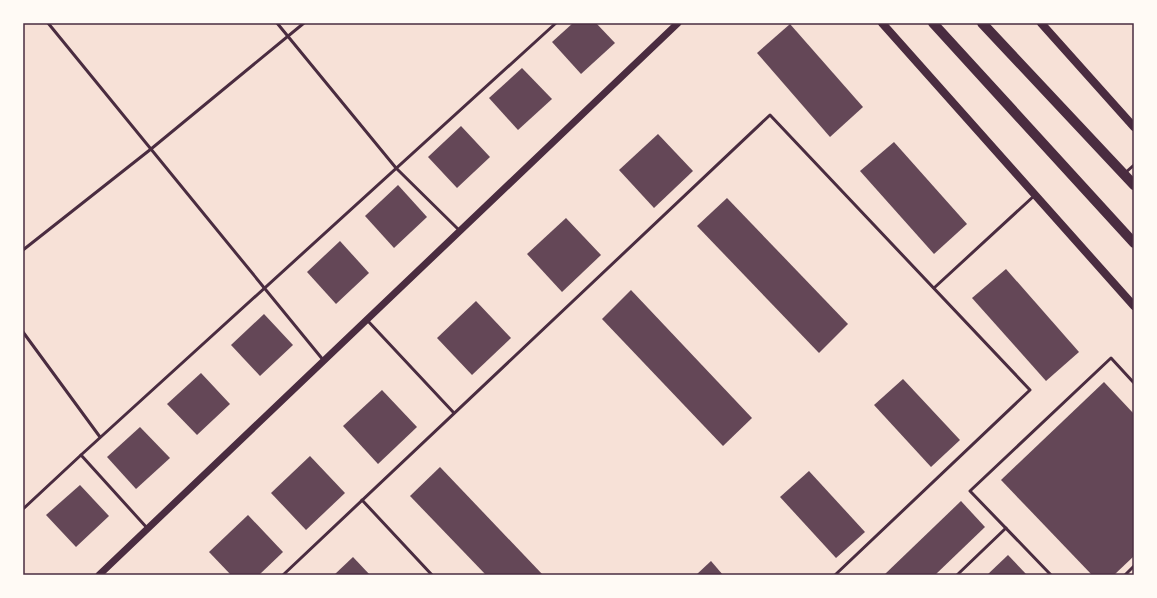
<svg xmlns="http://www.w3.org/2000/svg" width="1157" height="598" viewBox="0 0 1157 598" font-family="'Source Serif 4',serif">
  <style>
    .building { fill: #644757 }
    .lines { fill: none; stroke-linecap: round; stroke-linejoin: round }
    .service { stroke: #4a2c40; stroke-width: 3 }
    .tertiary { stroke: #4a2c40; stroke-width: 7 }
    .secondary { stroke: #4a2c40; stroke-width: 8 }
    .primary { stroke: #4a2c40; stroke-width: 10 }
    .neatline { fill: none; stroke: #4a2c40; stroke-width: 1.5 }
  </style>
  <rect width="100%" height="100%" fill="#f7e1d7"/>
  <g class="building">
    <polygon points="573,23 596,23 615,43 581,74 552,42"/>
    <polygon points="790,24 863,107 830,137 757,53"/>
    <polygon points="522,68 552,99 518,130 489,98"/>
    <polygon points="461,126 490,157 457,188 428,157"/>
    <polygon points="658,134 693,171 654,208 619,170"/>
    <polygon points="894,142 967,224 934,254 860,171"/>
    <polygon points="398,185 427,217 394,248 365,216"/>
    <polygon points="727,198 848,324 819,353 697,226"/>
    <polygon points="566,218 601,255 562,292 527,254"/>
    <polygon points="340,241 369,273 336,304 307,272"/>
    <polygon points="1006,269 1079,352 1046,381 972,298"/>
    <polygon points="631,290 752,418 723,446 602,319"/>
    <polygon points="476,301 511,338 472,375 437,338"/>
    <polygon points="264,314 293,345 260,376 231,345"/>
    <polygon points="201,373 230,404 197,435 167,404"/>
    <polygon points="903,379 960,440 931,467 874,405"/>
    <polygon points="1104,382 1134,414 1134,556 1114,575 1092,575 1001,480"/>
    <polygon points="382,390 417,427 378,464 343,426"/>
    <polygon points="140,427 170,458 136,489 107,457"/>
    <polygon points="310,456 345,493 306,530 271,493"/>
    <polygon points="440,467 543,575 486,575 410,496"/>
    <polygon points="809,471 865,532 836,558 780,497"/>
    <polygon points="80,485 109,516 76,547 46,515"/>
    <polygon points="961,501 985,527 935,575 884,575"/>
    <polygon points="248,515 283,552 259,575 231,575 209,552"/>
    <polygon points="1008,555 1027,575 987,575"/>
    <polygon points="353,557 370,575 334,575"/>
    <polygon points="711,561 723,575 696,575"/>
  </g>
  <g class="lines">
    <g class="service">
      <polyline points="48,23 324,361"/>
      <polyline points="277,23 396,168 460,231"/>
      <polyline points="1125,173 1134,165"/>
      <polyline points="23,250 151,149 304,23"/>
      <polyline points="934,288 1035,195"/>
      <polyline points="367,320 454,413"/>
      <polyline points="23,332 100,437"/>
      <polyline points="362,500 432,575"/>
      <polyline points="23,509 81,455"/>
      <polyline points="148,529 81,455 556,23"/>
      <polyline points="283,575 770,115 1030,390 835,575"/>
      <polyline points="957,575 1006,528"/>
      <polyline points="1051,575 970,491 1111,358 1134,383"/>
      <polyline points="1125,575 1134,566"/>
    </g>
    <polyline class="tertiary" points="99,575 678,23"/>
    <g class="secondary">
      <polyline points="882,23 1134,306"/>
      <polyline points="1041,23 1134,127"/>
    </g>
    <g class="primary">
      <polyline points="933,23 1134,243"/>
      <polyline points="982,23 1134,185"/>
    </g>
  </g>
  <rect width="1157" height="598" fill="none" stroke="#fffaf5" stroke-width="48"/>
  <rect x="24" y="24" width="1109" height="550" class="neatline"/>
</svg>
